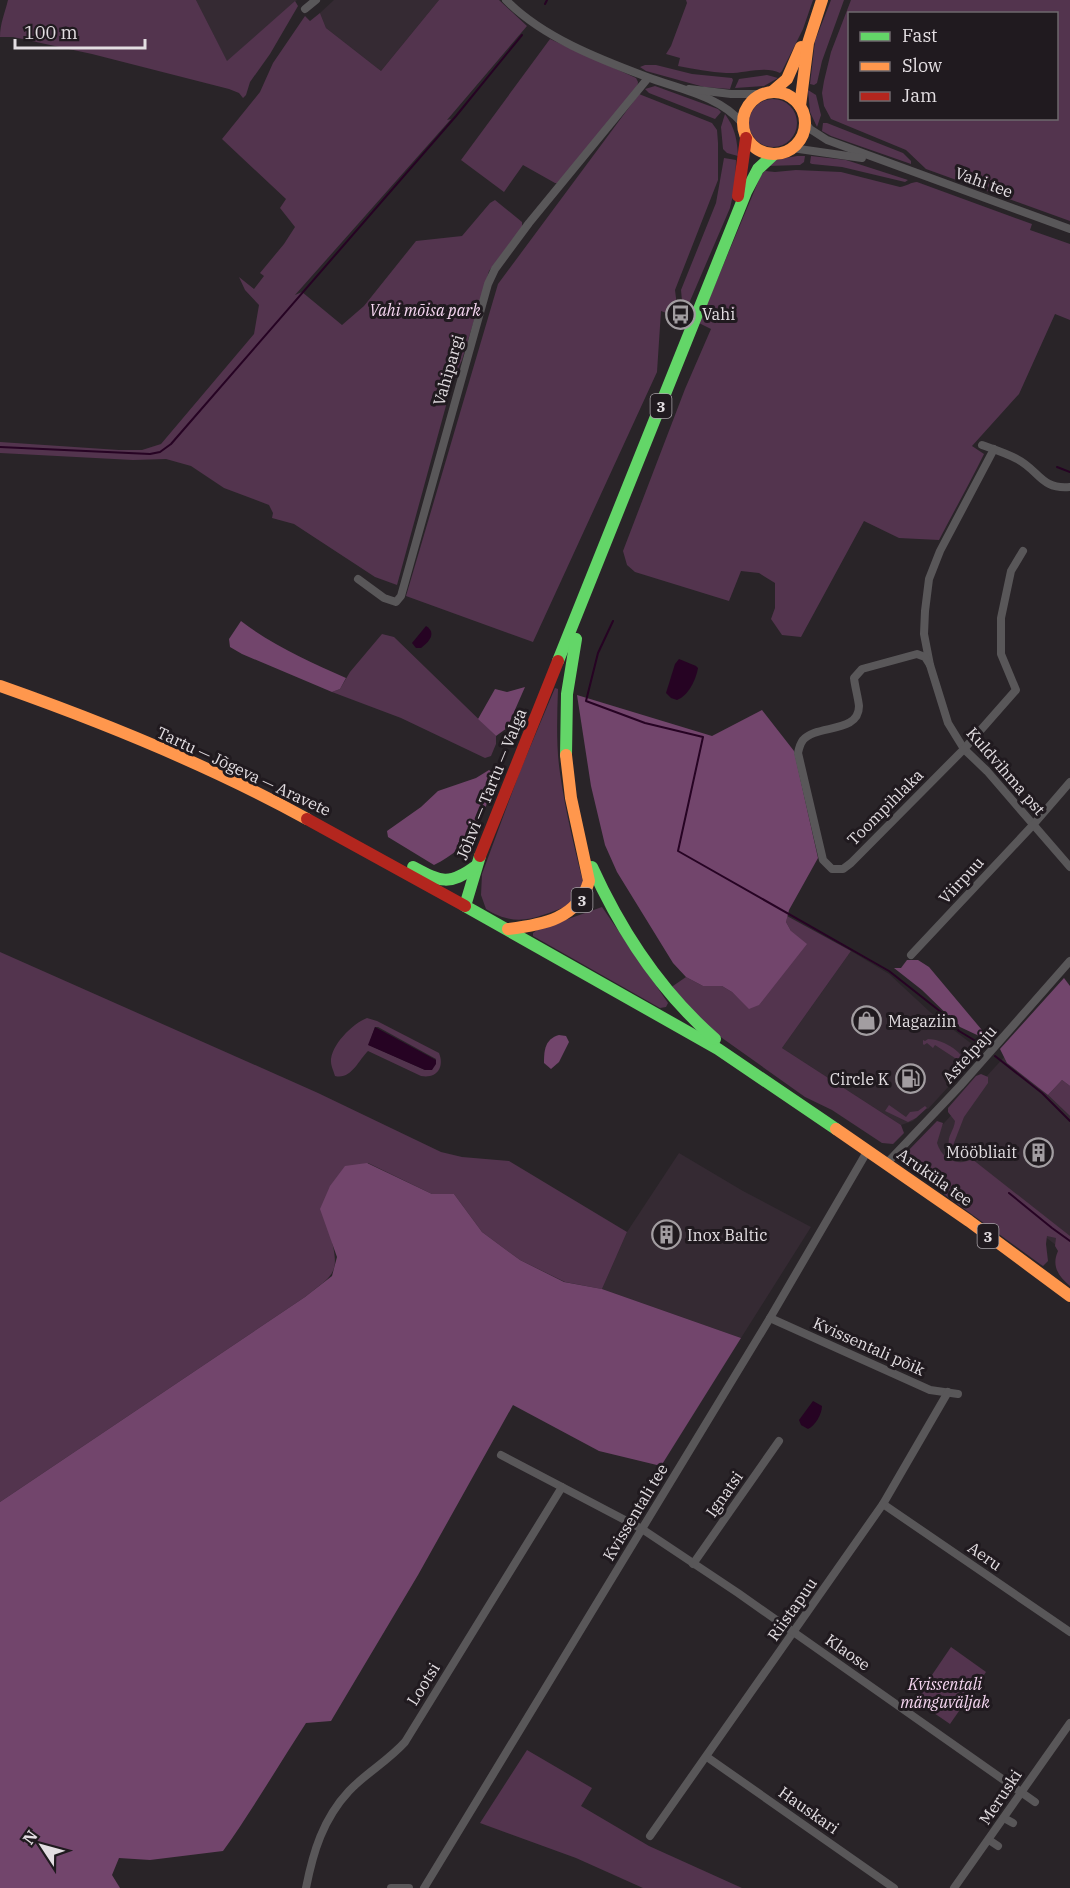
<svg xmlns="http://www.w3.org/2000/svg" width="1070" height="1888" viewBox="0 0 1070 1888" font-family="'IBM Plex Serif',serif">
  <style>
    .built { fill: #352a33 }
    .green { fill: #53344e; fill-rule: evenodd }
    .forest { fill: #72456c }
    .water { fill: #260323 }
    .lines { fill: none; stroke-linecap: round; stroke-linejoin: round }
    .stream { stroke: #260323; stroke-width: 2 }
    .street { stroke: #595759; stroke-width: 8 }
    .fast { stroke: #63d668; stroke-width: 12 }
    .slow { stroke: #ff974d; stroke-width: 12 }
    .jam { stroke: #b3261e; stroke-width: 12 }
    .labels { text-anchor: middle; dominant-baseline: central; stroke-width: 6; stroke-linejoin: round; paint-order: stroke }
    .shield { fill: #201a1f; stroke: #a8a3a8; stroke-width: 1.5 }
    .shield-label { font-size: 15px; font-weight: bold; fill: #e3dee2 }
    .street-label { font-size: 16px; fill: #e3dee2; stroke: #201a1f }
    .park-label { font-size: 16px; font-style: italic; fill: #f6d6f1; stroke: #201a1f }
    .poi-label { font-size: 16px; fill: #e3dee2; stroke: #201a1f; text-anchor: start }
  </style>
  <rect width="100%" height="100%" fill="#292428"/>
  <g class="built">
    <polygon points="196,0 297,0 227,62"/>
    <polygon points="334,0 439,0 381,71 326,28 320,13"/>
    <polygon points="851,951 889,974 930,1012 981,1051 928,1109 925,1108 913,1121 901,1125 782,1048"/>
    <polygon points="1006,1055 1070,1116 1070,1256 925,1144"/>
    <polygon points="679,1153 743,1191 811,1227 741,1338 602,1289 627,1232"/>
  </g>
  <g class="green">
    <path d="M8,0h188l31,61 68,-60 3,5 -28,48 -20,28 -4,13 -3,3 -4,-5 -10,-4 -137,-35 -79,-17h-13c0,-14 5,-24 8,-37z"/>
    <polygon points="439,0 499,0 527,26 447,120 451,119 295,295 302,292 342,325 364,306 416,241 462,236 490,203 495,200 522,222 522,227 489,271 462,360 453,380 397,585 375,577 294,524 272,518 273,513 269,505 224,488 191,466 166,459 133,460 0,453 0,442 119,450 142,450 161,444 254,334 259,305 245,290 239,277 254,289 264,276 260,273 284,244 295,227 280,208 286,199 222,139 260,92 273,63 305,16 310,21 320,13 326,28 381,71"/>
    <path d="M686,0h127l-10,29 -21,42 -2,2c-15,-8 -37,1 -54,0 -16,-1 -32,-4 -48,-7l2,-8 -14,-4 5,-8 16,-43z"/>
    <polygon points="831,0 844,0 822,61 817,83 814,85 810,84 815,41"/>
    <path d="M851,0h219v221l-144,-52 -20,-19 -75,-31 -7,-13 -2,-13 2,-12 7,-29zM850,14h206v104h-206z"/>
    <polygon points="550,39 636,78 638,82 637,89 559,183 555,183 523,165 504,192 461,160"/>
    <polygon points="645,65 656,65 692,74 732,78 733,80 730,89 704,87 646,71 640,67"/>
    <polygon points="767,75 778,78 764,86 735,88 739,79"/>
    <polygon points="655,86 718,109 721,112 715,119 649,93 645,89"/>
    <polygon points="808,90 816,95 821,115 817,127 810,112"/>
    <polygon points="639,94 712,123 717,130 718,143 718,180 675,290 677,306 682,310 680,318 661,311 657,372 533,642 406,596 498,284"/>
    <circle cx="773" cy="123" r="24"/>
    <path d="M725,114c10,14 12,25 13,42l-11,-3 -4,-4 -2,-22z"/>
    <polygon points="823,123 827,123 903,153 911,161 911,164 831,136 822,131"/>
    <polygon points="797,156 805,156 804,162 800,165 767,166 775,160"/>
    <polygon points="811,156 846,160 908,180 905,182 842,167 812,164 810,163"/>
    <polygon points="724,158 736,160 735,186 730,208 687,308 682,301 681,290 716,203"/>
    <path d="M796,170l45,2 59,15c7,-1 11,-5 17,-5l115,42 -2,6 40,14v76l-15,-6 -36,80 -47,52 12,8c-14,29 -30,57 -45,86l-40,-2 -35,-17 -63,116 -19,-2 -11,-16 4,-11v-25l-16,-10 -18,-2 -12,30 -94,-29 -8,-7 -4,-14 62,-162 26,-60 -12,-6 62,-148 4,-4 10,1z"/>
    <polygon points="382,634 394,637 496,736 496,744 491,756 485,758 401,718 332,692 340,689 350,672"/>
    <path d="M555,688l3,1c-1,28 -2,57 2,84 5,36 14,73 23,109l-13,23c-33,12 -52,24 -84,4l-5,-14 1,-21 38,-103z"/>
    <polygon points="602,907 668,1003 666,1007 660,1008 533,936 533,933 537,930"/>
    <polygon points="787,916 851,951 782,1048 901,1125 904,1133 893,1144 882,1143 832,1110 805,1097 715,1033 670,988 686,977 703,986 722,986 732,992 749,1008 791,931 786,922"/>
    <path d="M0,952l318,141 123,59 21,5 47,4 118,71 -25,57 -37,-7 -45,-22 -38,-28 -28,-38h-22l-64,-31 -38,71c11,40 4,40 -25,63l-305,205z"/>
    <path d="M367,1018l10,3 62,32c6,15 -3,26 -18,23l-53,-25c-10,10 -17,29 -33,25 -1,-4 -4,-10 -4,-14 -1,-16 22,-39 36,-44zM375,1027h3l58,32 -4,10 -7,1 -56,-25z"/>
    <path d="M928,1039c13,0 34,11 38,25l-8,13 -3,-6 6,-9 -26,-17 -2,3 -6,-5 -3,2 -1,-1v-4l2,1z"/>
    <path d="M981,1074l7,3v6l-24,34 -12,31 -3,-3c-2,-9 5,-14 6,-24l-7,-9v-4l28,-32z"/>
    <polygon points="1062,1080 1070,1086 1070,1116 1048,1095"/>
    <polygon points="889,1105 906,1117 910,1112 918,1111 925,1106 927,1108 916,1118 908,1122 885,1111"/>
    <path d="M937,1121l6,2 -6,20c5,16 20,24 35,16l98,77v50c-11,-9 -19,-20 -12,-35l-3,-5 1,-8 -9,-2 -1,8 2,17 -5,5 -3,-2 -99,-72 -36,-30v-8z"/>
    <polygon points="951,1647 986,1672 950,1724 915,1700"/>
    <polygon points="527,1750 592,1788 581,1806 649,1846 742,1888 643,1888 576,1858 480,1823"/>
  </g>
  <g class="forest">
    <path d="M241,621c31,24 69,41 105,57l-6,11 -8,3 -90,-38 -12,-7 -1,-8z"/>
    <polygon points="525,687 507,728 496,736 478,719 495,689 507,692"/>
    <polygon points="577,695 712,736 762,710 794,751 818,858 789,910 786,922 791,931 807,944 759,1005 749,1009 732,992 722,986 703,986 686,977 673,963 617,872 605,845 591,786"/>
    <path d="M489,770l6,5c-9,40 -23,72 -61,90l-46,-28 -1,-6 34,-24 17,-16 38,-13z"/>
    <polygon points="907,960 918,960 929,967 992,1042 960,1027 922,990 894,968 901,968"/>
    <polygon points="1064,978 1070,986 1070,1086 1062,1080 1048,1095 1007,1063 1000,1049"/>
    <path d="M559,1035l7,1 3,6 -10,20 -8,7 -7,-6c0,-13 1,-24 15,-28z"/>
    <path d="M367,1163l65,31h22l28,38 38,28 44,22 38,7 139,49 -80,128 -62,-15 -86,-46 -95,170 -87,146 -25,2c-28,43 -53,86 -83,128l-73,9 -31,-2 -7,17 8,13h-120v-386l305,-205 27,-21 5,-19 -17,-48 10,-23 15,-20z"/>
  </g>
  <g class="water">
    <path d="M426,626c11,7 3,16 -5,22h-5l-4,-5z"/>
    <path d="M679,659l17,7 2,2c-2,12 -10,28 -21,32l-6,-2 -5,-5 9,-29z"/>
    <polygon points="375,1027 436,1060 436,1064 432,1070 425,1070 368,1045"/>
    <path d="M813,1401l9,5c0,8 -7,20 -14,23l-7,-4 -2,-5z"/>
  </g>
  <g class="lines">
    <g class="stream">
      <polyline points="545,4 547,0"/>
      <polyline points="0,447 150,454 160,452 171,444 456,116 522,35"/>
      <polyline points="1057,467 1070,472"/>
      <polyline points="613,621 598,653 586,701 645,723 703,737 678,851 889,971 941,1012 959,1031 984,1046"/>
      <polyline points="995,1056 1042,1093 1070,1121"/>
      <polyline points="1009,1193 1052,1228 1070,1241"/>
    </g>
    <g class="street">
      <path d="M506,0c36,37 93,59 141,77 32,12 73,19 95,46"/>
      <polyline points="305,9 316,0"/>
      <polyline points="689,89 731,94 760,94"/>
      <polyline points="805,122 810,129 827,140 1070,229"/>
      <polyline points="792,148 862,158"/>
      <path d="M982,445c11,4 24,8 35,14 22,11 24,31 53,28"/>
      <polyline points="994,449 940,551 929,579 925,611 924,634 930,665 948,723 964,749 987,771 1070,867"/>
      <polyline points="358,579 384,598 396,602 401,596 488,284 495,269 529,223 648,78"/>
      <path d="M930,665l-5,-8 -8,-3 -55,15 -8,9c1,9 4,19 5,28 0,28 -43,18 -56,34 -3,4 -4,8 -5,13l25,107 9,9h11l8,-6 113,-114 52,-59 -15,-36v-36l10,-47 12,-20"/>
      <polyline points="911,955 1033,825 1070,782"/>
      <polyline points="887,1163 960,1086 1070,961"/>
      <polyline points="770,1318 930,1390 958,1394"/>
      <polyline points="501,1455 562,1487"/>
      <polyline points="883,1504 1070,1632"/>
      <polyline points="693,1564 779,1441"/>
      <polyline points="707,1757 894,1888"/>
      <polyline points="1004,1818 1013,1823"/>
      <polyline points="650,1836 883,1504 948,1392"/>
      <polyline points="989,1840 998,1846"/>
      <path d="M306,1888c7,-36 17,-69 43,-97 17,-18 39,-30 56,-49l157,-255 80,42 96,64 297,209"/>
      <polyline points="391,1888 409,1888"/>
      <polyline points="424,1888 770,1318 868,1150"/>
      <polyline points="954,1888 1070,1723"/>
    </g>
    <g class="fast">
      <polyline points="558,661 746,192 758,169 774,154"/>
      <polyline points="566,755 567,694 576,639"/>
      <polyline points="480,856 465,906 718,1049 836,1129"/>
      <path d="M413,867c28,15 36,19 63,-1"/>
      <path d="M592,867c30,66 68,124 123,172"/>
    </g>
    <g class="slow">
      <polyline points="773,91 787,79 801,47"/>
      <circle cx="774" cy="123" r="31"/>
      <polyline points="800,106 808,43 822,0"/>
      <path d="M0,686c105,37 209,79 307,133"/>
      <path d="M508,929c34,-4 70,-10 81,-48l-18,-83 -5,-43"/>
      <polyline points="836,1129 969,1221 1070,1296"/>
    </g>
    <g class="jam">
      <polyline points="738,196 746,138"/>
      <polyline points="307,819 465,906"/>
      <polyline points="480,856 558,661"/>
    </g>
  </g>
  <defs>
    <symbol id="bus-ring" viewBox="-11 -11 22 22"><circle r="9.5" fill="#201a1f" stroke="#a29da1" stroke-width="1.5"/><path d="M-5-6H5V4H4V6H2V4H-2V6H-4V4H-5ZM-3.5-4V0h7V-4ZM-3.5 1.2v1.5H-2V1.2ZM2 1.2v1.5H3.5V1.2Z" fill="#a29da1"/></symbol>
    <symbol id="shop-ring" viewBox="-11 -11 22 22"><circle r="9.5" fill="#201a1f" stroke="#a29da1" stroke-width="1.5"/><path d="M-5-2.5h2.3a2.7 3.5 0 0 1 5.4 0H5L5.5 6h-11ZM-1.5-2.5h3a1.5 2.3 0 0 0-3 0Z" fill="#a29da1"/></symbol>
    <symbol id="fuel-ring" viewBox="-11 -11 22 22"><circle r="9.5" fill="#201a1f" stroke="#a29da1" stroke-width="1.5"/><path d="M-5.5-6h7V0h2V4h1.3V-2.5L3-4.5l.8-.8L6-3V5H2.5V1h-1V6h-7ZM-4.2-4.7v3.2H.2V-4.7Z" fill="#a29da1"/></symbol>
    <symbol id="building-ring" viewBox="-11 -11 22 22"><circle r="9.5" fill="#201a1f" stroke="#a29da1" stroke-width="1.5"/><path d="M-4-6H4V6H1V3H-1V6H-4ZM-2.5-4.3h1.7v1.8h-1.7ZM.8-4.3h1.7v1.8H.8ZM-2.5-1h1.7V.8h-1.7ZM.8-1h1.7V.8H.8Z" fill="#a29da1"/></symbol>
  </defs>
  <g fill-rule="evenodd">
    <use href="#bus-ring" x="664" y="298" width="33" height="33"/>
    <use href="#shop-ring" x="850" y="1004" width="33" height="33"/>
    <use href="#fuel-ring" x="894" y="1062" width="33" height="33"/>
    <use href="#building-ring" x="1022" y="1136" width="33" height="33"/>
    <use href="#building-ring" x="650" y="1218" width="33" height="33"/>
  </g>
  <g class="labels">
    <g class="shield">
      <rect x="650.5" y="394" width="21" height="24" rx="4.5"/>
      <rect x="571.5" y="888" width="21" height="24" rx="4.5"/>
      <rect x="977.5" y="1224" width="21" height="24" rx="4.5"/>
    </g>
    <g class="shield-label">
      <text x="661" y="406">3</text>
      <text x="582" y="900">3</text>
      <text x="988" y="1236">3</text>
    </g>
    <g class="street-label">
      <text transform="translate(984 182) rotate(20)">Vahi tee</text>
      <text transform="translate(448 370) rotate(-74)">Vahipargi</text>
      <text transform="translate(244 771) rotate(25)">Tartu — Jõgeva — Aravete</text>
      <text transform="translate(1006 771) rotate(49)">Kuldvihma pst</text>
      <text transform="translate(491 784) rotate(-68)">Jõhvi — Tartu — Valga</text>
      <text transform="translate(885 807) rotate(-45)">Toompihlaka</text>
      <text transform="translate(961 880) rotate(-47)">Viirpuu</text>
      <text transform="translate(969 1054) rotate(-48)">Astelpaju</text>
      <text transform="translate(935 1177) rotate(35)">Aruküla tee</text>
      <text transform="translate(869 1346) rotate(24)">Kvissentali põik</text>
      <text transform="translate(724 1494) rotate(-55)">Ignatsi</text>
      <text transform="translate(635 1512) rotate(-59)">Kvissentali tee</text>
      <text transform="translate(985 1556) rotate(35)">Aeru</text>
      <text transform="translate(792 1609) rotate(-55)">Riistapuu</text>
      <text transform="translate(848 1652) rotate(35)">Klaose</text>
      <text transform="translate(423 1684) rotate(-58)">Lootsi</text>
      <text transform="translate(1000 1797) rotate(-56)">Meruski</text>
      <text transform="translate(809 1810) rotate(35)">Hauskari</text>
    </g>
    <g class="park-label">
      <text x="425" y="310">Vahi mõisa park</text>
      <text x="945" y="1684">Kvissentali<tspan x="945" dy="18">mänguväljak</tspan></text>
    </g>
    <g class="poi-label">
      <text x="702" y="314">Vahi</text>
      <text x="888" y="1021">Magaziin</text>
      <text x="889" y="1079" text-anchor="end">Circle K</text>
      <text x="1017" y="1152" text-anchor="end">Mööbliait</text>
      <text x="687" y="1235">Inox Baltic</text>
    </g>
  </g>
  <rect x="848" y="12" width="210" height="108" fill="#201a1f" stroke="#6e686d" stroke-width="1.5"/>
  <rect x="860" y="32" width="30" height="9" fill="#63d668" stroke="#6e686d" stroke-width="1.5"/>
  <text x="902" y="42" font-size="18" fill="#e3dee2">Fast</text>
  <rect x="860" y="62" width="30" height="9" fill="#ff974d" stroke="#6e686d" stroke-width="1.5"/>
  <text x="902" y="72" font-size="18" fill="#e3dee2">Slow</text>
  <rect x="860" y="92" width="30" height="9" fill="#b3261e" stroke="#6e686d" stroke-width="1.5"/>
  <text x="902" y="102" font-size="18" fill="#e3dee2">Jam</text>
  <g transform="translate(42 1846) rotate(306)" stroke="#201a1f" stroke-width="4.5" paint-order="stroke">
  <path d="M0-4.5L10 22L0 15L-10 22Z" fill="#e3dee2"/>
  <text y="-9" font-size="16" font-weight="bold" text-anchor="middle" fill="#e3dee2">N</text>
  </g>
  <path d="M15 39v9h130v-9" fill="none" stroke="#e3dee2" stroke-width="3"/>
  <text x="24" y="39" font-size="18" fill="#e3dee2" stroke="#201a1f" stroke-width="4.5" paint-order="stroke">100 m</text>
</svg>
